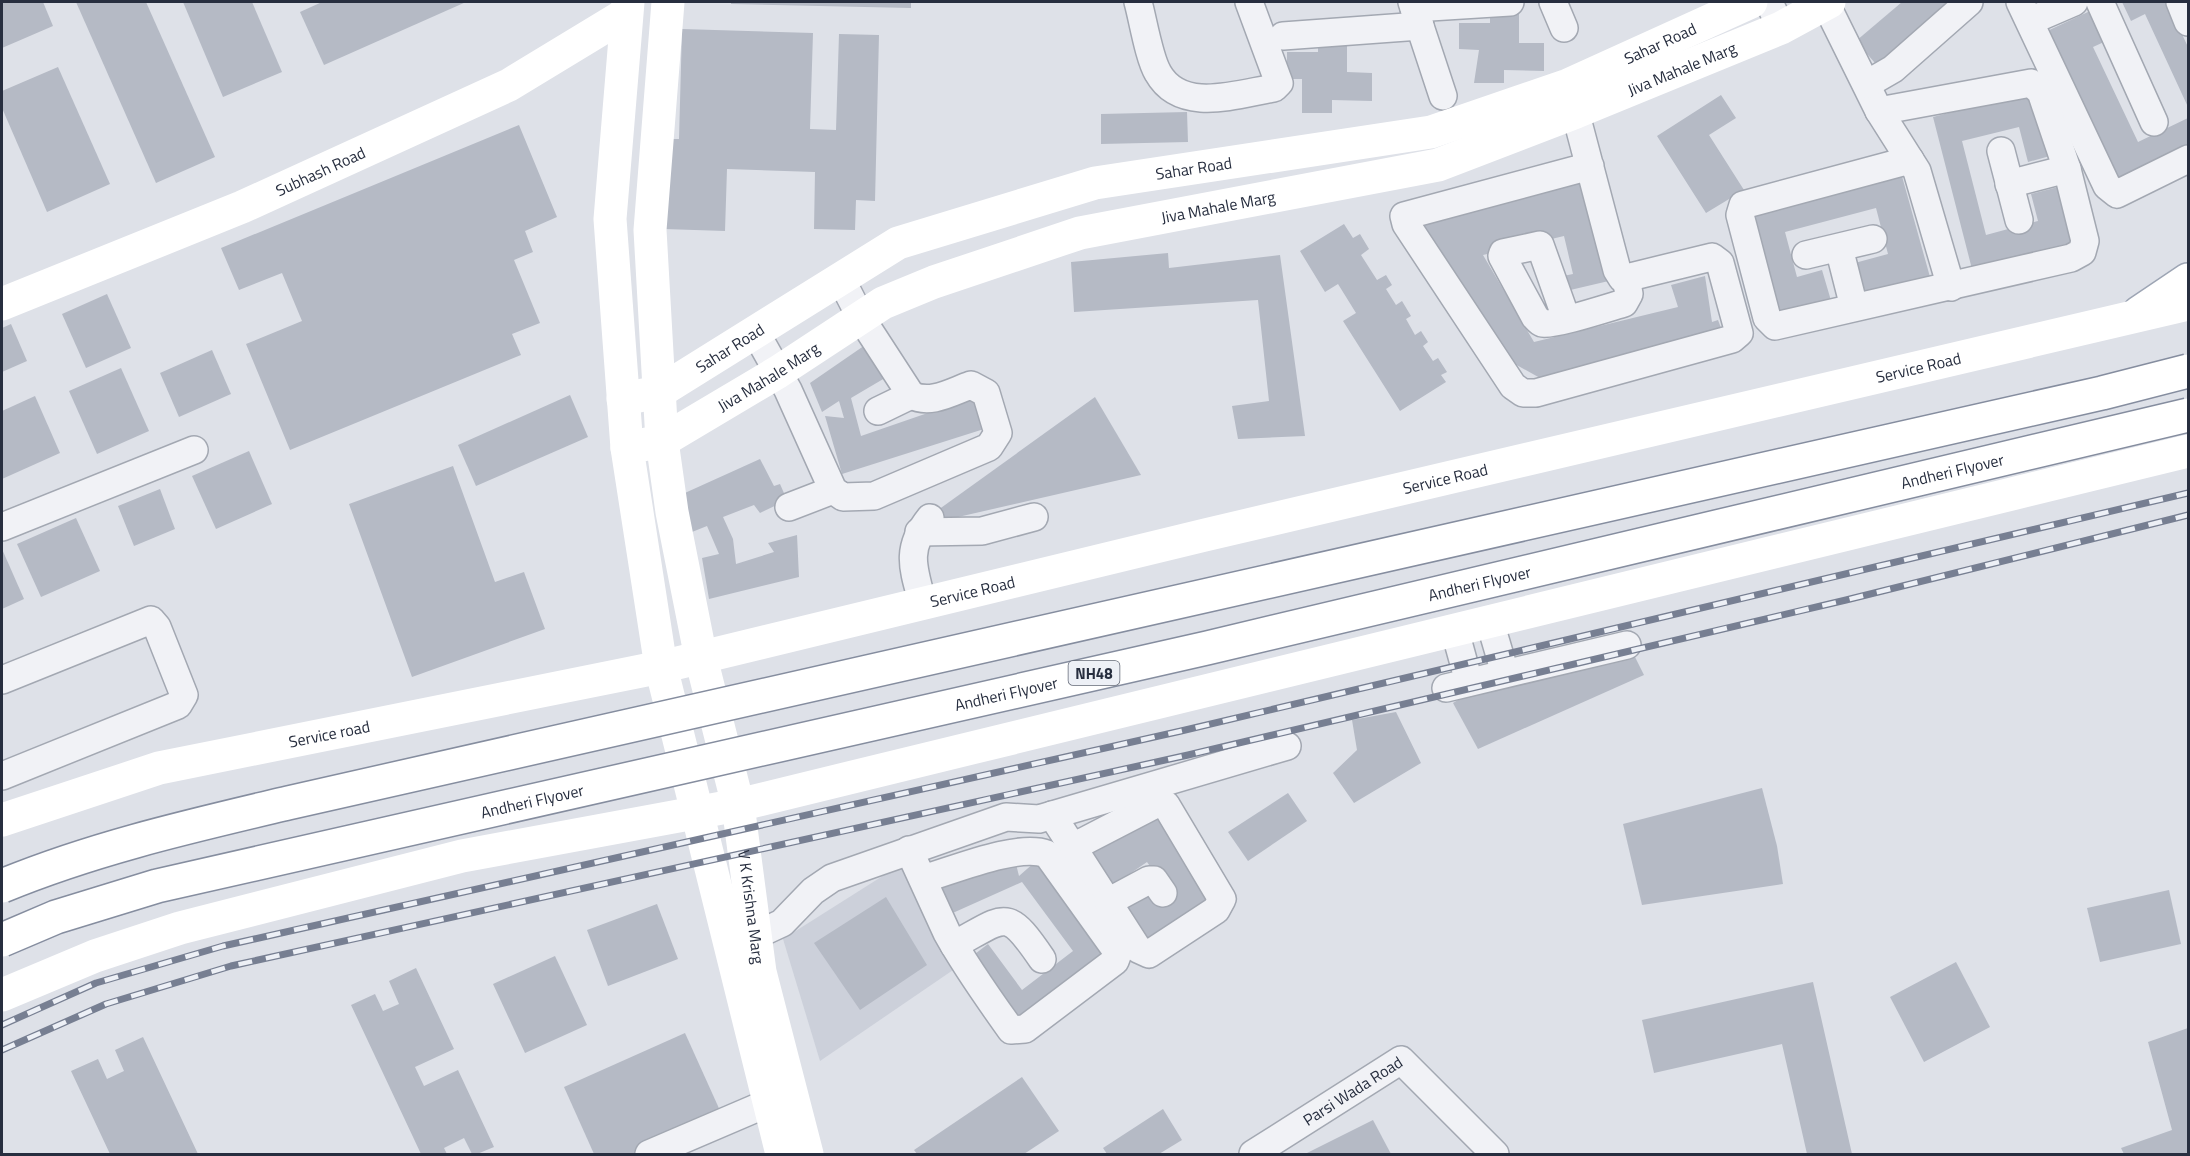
<svg xmlns="http://www.w3.org/2000/svg" width="2190" height="1156" viewBox="0 0 2190 1156" font-family="'Titillium Web',sans-serif">
  <style>
    .built { fill: #ccd0da }
    .building { fill: #b5bac5 }
    .lines { fill: none; stroke-linecap: round; stroke-linejoin: round }
    .street-casing { stroke: #a3a8b2; stroke-width: 30 }
    .primary-casing { stroke: #9da5b4; stroke-width: 36 }
    .street { stroke: #f1f2f6; stroke-width: 27 }
    .secondary { stroke: #fff; stroke-width: 33 }
    .primary { stroke: #fff; stroke-width: 33 }
    .rail-casing { stroke: #777f92; stroke-width: 7 }
    .rail { stroke: #edf0f6; stroke-width: 4.5; stroke-dasharray: 14; stroke-linecap: butt }
    .highway-bridge-casing { stroke: #858d9f; stroke-width: 36; stroke-linecap: butt }
    .highway-bridge { stroke: #fff; stroke-width: 33 }
    .labels { text-anchor: middle; dominant-baseline: central; stroke-width: 4.5; stroke-linejoin: round; paint-order: stroke }
    .shield { fill: #edf0f6; stroke: #626876; stroke-width: 1.5 }
    .shield-label { font-size: 15px; font-weight: bold; fill: #272e3f }
    .street-label { font-size: 16px; fill: #272e3f; stroke: #edf0f6 }
  </style>
  <rect width="100%" height="100%" fill="#dee1e8"/>
  <polygon class="built" points="908,860 956,968 820,1061 783,939"/>
  <g class="building">
    <polygon points="2,2 43,2 53,26 2,48"/>
    <polygon points="76,2 146,2 215,157 156,183"/>
    <polygon points="183,2 252,2 282,72 223,97"/>
    <polygon points="322,2 466,2 324,65 300,12"/>
    <polygon points="731,2 911,2 911,8 731,4"/>
    <polygon points="1902,2 1961,2 1881,70 1856,41"/>
    <polygon points="2122,2 2167,2 2188,47 2188,107 2145,14 2131,21"/>
    <polygon points="1490,11 1519,11 1519,43 1544,43 1544,71 1504,70 1504,83 1474,83 1479,50 1459,49 1459,23 1490,23"/>
    <polygon points="2090,11 2104,42 2093,47 2138,142 2188,118 2188,150 2114,185 2043,33"/>
    <polygon points="682,29 813,33 810,129 836,130 839,34 879,35 875,201 856,200 855,230 814,229 815,172 727,169 725,231 664,229 667,139 679,139"/>
    <polygon points="1318,41 1347,42 1347,72 1372,73 1372,101 1332,100 1332,113 1302,113 1302,79 1287,79 1287,52 1318,52"/>
    <polygon points="58,67 110,184 47,212 2,108 2,91"/>
    <polygon points="2033,91 2050,156 2028,162 2019,127 1962,141 1986,235 2038,221 2031,194 2058,187 2074,248 1973,273 1933,117"/>
    <polygon points="1721,95 1736,118 1709,135 1744,190 1706,213 1657,136"/>
    <polygon points="1187,112 1188,142 1101,144 1101,114"/>
    <polygon points="519,125 557,217 525,231 533,252 514,260 540,323 512,334 521,355 290,450 246,344 302,321 282,273 239,290 221,248"/>
    <polygon points="1900,169 1930,277 1860,296 1851,264 1888,254 1876,208 1785,232 1797,277 1822,270 1832,304 1775,319 1745,210"/>
    <polygon points="1589,172 1613,280 1566,291 1563,276 1573,274 1564,236 1483,255 1534,342 1678,307 1671,285 1705,276 1712,322 1718,320 1724,336 1540,378 1495,353 1411,226"/>
    <polygon points="1344,224 1353,238 1360,234 1369,249 1361,255 1377,280 1386,275 1392,285 1386,289 1396,305 1402,301 1411,316 1406,319 1415,335 1421,331 1428,342 1423,346 1433,361 1438,358 1447,372 1441,375 1446,382 1400,411 1343,321 1356,313 1338,284 1325,292 1300,251"/>
    <polygon points="1168,253 1169,268 1280,255 1305,436 1238,439 1232,406 1269,401 1258,300 1074,312 1071,262"/>
    <polygon points="107,294 131,348 86,368 62,314"/>
    <polygon points="11,324 27,361 2,372 2,328"/>
    <polygon points="871,341 890,375 851,398 861,436 977,396 984,429 842,474 825,416 844,418 839,401 822,412 810,383"/>
    <polygon points="212,350 231,394 179,417 160,373"/>
    <polygon points="121,368 149,431 97,454 69,391"/>
    <polygon points="570,395 588,437 476,486 458,445"/>
    <polygon points="35,396 60,453 2,479 2,411"/>
    <polygon points="1095,397 1141,475 945,520 938,510"/>
    <polygon points="249,451 272,504 216,529 192,476"/>
    <polygon points="760,459 774,486 780,484 787,500 760,513 754,505 723,517 733,539 736,564 774,552 768,543 797,535 799,577 709,599 702,558 719,554 707,526 692,532 676,497"/>
    <polygon points="453,466 495,582 524,572 545,629 412,677 349,504"/>
    <polygon points="160,489 175,529 134,546 118,506"/>
    <polygon points="76,518 100,571 41,597 17,544"/>
    <polygon points="2,549 24,599 2,609"/>
    <polygon points="1631,649 1644,675 1478,749 1453,703 1480,686"/>
    <polygon points="1396,712 1421,763 1354,803 1333,773 1357,750 1352,720"/>
    <polygon points="1762,788 1777,846 1783,884 1642,905 1623,824"/>
    <polygon points="1288,793 1307,821 1248,861 1228,832"/>
    <polygon points="1158,809 1210,897 1146,949 1120,911 1147,891 1170,894 1147,862 1106,890 1081,854"/>
    <polygon points="1043,855 1113,953 1016,1026 967,960 988,944 1022,990 1073,951 1022,882 946,916 937,880 1015,860 1019,876"/>
    <polygon points="2169,890 2181,944 2100,962 2087,908"/>
    <polygon points="886,897 927,965 860,1010 814,943"/>
    <polygon points="657,904 678,959 608,986 587,930"/>
    <polygon points="555,956 587,1025 525,1053 493,984"/>
    <polygon points="1956,962 1990,1027 1924,1062 1890,997"/>
    <polygon points="416,968 454,1049 415,1067 424,1086 458,1070 494,1147 477,1154 472,1154 464,1138 444,1148 447,1154 421,1154 351,1005 375,994 383,1011 399,1004 389,981"/>
    <polygon points="1813,982 1852,1154 1807,1154 1782,1044 1654,1073 1642,1020"/>
    <polygon points="2188,1028 2188,1154 2124,1154 2121,1148 2172,1130 2148,1042"/>
    <polygon points="685,1033 722,1115 633,1154 594,1154 564,1087"/>
    <polygon points="143,1037 198,1154 110,1154 71,1071 98,1059 107,1079 124,1071 115,1050"/>
    <polygon points="1022,1077 1059,1131 1024,1154 917,1154 914,1150"/>
    <polygon points="1163,1109 1182,1140 1159,1154 1107,1154 1103,1148"/>
    <polygon points="1373,1120 1391,1154 1305,1154"/>
  </g>
  <g class="lines">
    <defs>
      <g id="street">
        <path d="M1138,2c5,18 11,56 20,71 23,41 79,21 116,15l5,-5 -30,-81"/>
        <polyline points="1412,2 1443,96"/>
        <polyline points="1553,2 1564,28"/>
        <polyline points="1769,2 1781,28"/>
        <polyline points="1825,2 1879,111 1917,171 1951,287"/>
        <polyline points="2020,2 2107,186 2117,194 2188,159"/>
        <polyline points="2100,2 2154,122"/>
        <polyline points="2180,2 2188,22"/>
        <polyline points="1414,8 1510,2"/>
        <polyline points="2030,21 2074,2"/>
        <polyline points="1283,36 1420,26"/>
        <polyline points="1867,84 1893,69 1969,2"/>
        <polyline points="1570,92 1617,270 1622,278 1626,278 1712,257 1720,263 1739,333 1732,339 1536,393 1523,393 1513,386 1406,224 1404,216 1590,166"/>
        <polyline points="1879,111 2031,83 2041,92 2067,169 2085,241 2082,252 2071,258 1775,326 1767,318 1740,215 1743,205 1910,160"/>
        <polyline points="2001,151 2019,220"/>
        <polyline points="2009,184 2067,169"/>
        <polyline points="1839,248 1854,307"/>
        <polyline points="1806,255 1873,239"/>
        <path d="M1566,318l-26,-73 -37,8 -1,3 33,61c2,2 4,5 7,6 10,3 68,-16 82,-20l5,-9 -3,-16"/>
        <path d="M756,333l32,57 45,100 10,7 31,-1 115,-49 9,-14 -12,-40 -15,-8c-20,7 -40,20 -60,10l-50,-77 -20,-39"/>
        <polyline points="878,411 911,395"/>
        <polyline points="789,507 833,490"/>
        <polyline points="2,527 194,450"/>
        <polyline points="919,532 982,531 1034,517"/>
        <path d="M923,604c-10,-36 -18,-55 7,-86"/>
        <polyline points="1490,622 1505,673"/>
        <polyline points="1455,631 1469,682"/>
        <polyline points="2,680 151,620 157,627 184,695 178,705 2,776"/>
        <polyline points="1446,688 1627,645"/>
        <polyline points="1052,815 1138,949 1149,954 1216,910 1222,899 1166,805 1156,804 1073,847"/>
        <path d="M909,850l38,83c19,34 41,65 64,97l14,-1 90,-68 3,-8 -71,-99c-29,-11 -93,16 -124,25"/>
        <polyline points="1108,902 1149,880 1154,880 1163,893"/>
        <polyline points="754,936 782,923 813,891 832,878 1006,817 1039,819 1287,746"/>
        <path d="M954,945c52,-28 52,-39 88,14"/>
        <polyline points="649,1154 768,1103"/>
        <path id="s1" d="M1253,1154l148,-94 94,94"/>
      </g>
      <polyline id="primary" points="2139,313 2188,280"/>
    </defs>
    <use href="#street" class="street-casing"/>
    <use href="#primary" class="primary-casing"/>
    <use href="#street" class="street"/>
    <g class="secondary">
      <polyline points="628,2 610,219 627,448 661,667 782,1154"/>
      <path id="s2" d="M668,2l-18,228 12,211 10,71 29,146 37,147 22,167 47,182"/>
      <path id="s3" d="M2,304l240,-97 267,-122 117,-71"/>
      <path id="s4" d="M623,399l36,-7 239,-149 197,-60 336,-51 137,-47 183,-83"/>
      <path id="s5" d="M627,448l35,-7 116,-69 105,-69 51,-21 146,-49 358,-68 138,-53 205,-84 48,-26"/>
      <path id="s6" d="M2,820l157,-52 502,-101 544,-132 983,-231"/>
      <polyline points="2,995 95,956 180,928 462,856 738,805 2188,451"/>
    </g>
    <use href="#primary" class="primary"/>
    <defs>
      <g id="rail">
        <polyline points="2,1025 96,983 223,946 1181,731 2188,493"/>
        <polyline points="2,1050 106,1004 231,966 1188,755 1846,600 2188,515"/>
      </g>
    </defs>
    <use href="#rail" class="rail-casing"/>
    <use href="#rail" class="rail"/>
    <defs>
      <g id="highway-bridge">
        <path d="M2,886c92,-38 189,-60 286,-83l1814,-410 86,-22"/>
        <path id="s7" d="M2,940l54,-23 101,-31 1050,-238 981,-233"/>
      </g>
    </defs>
    <use href="#highway-bridge" class="highway-bridge-casing"/>
    <use href="#highway-bridge" class="highway-bridge"/>
  </g>
  <g class="labels">
    <rect class="shield" x="1068.5" y="661" width="51" height="24" rx="4.5"/>
    <g class="shield-label">
      <text x="1094" y="673">NH48</text>
    </g>
    <g class="street-label">
      <text stroke="none"><textPath href="#s4" startOffset="1110">Sahar Road</textPath></text>
      <text stroke="none"><textPath href="#s5" startOffset="1132">Jiva Mahale Marg</textPath></text>
      <text stroke="none"><textPath href="#s4" startOffset="624">Sahar Road</textPath></text>
      <text stroke="none"><textPath href="#s3" startOffset="345">Subhash Road</textPath></text>
      <text stroke="none"><textPath href="#s5" startOffset="646">Jiva Mahale Marg</textPath></text>
      <text stroke="none"><textPath href="#s4" startOffset="120">Sahar Road</textPath></text>
      <text stroke="none"><textPath href="#s6" startOffset="1970">Service Road</textPath></text>
      <text stroke="none"><textPath href="#s5" startOffset="160">Jiva Mahale Marg</textPath></text>
      <text stroke="none"><textPath href="#s7" startOffset="2007">Andheri Flyover</textPath></text>
      <text stroke="none"><textPath href="#s6" startOffset="1484">Service Road</textPath></text>
      <text stroke="none"><textPath href="#s7" startOffset="1521">Andheri Flyover</textPath></text>
      <text stroke="none"><textPath href="#s6" startOffset="998">Service Road</textPath></text>
      <text stroke="none"><textPath href="#s7" startOffset="1035">Andheri Flyover</textPath></text>
      <text stroke="none"><textPath href="#s6" startOffset="339">Service road</textPath></text>
      <text stroke="none"><textPath href="#s7" startOffset="549">Andheri Flyover</textPath></text>
      <text stroke="none"><textPath href="#s2" startOffset="915">V K Krishna Marg</textPath></text>
      <text stroke="none"><textPath href="#s1" startOffset="118">Parsi Wada Road</textPath></text>
    </g>
  </g>
  <rect width="2190" height="1156" fill="none" stroke="#272e3f" stroke-width="6"/>
</svg>
